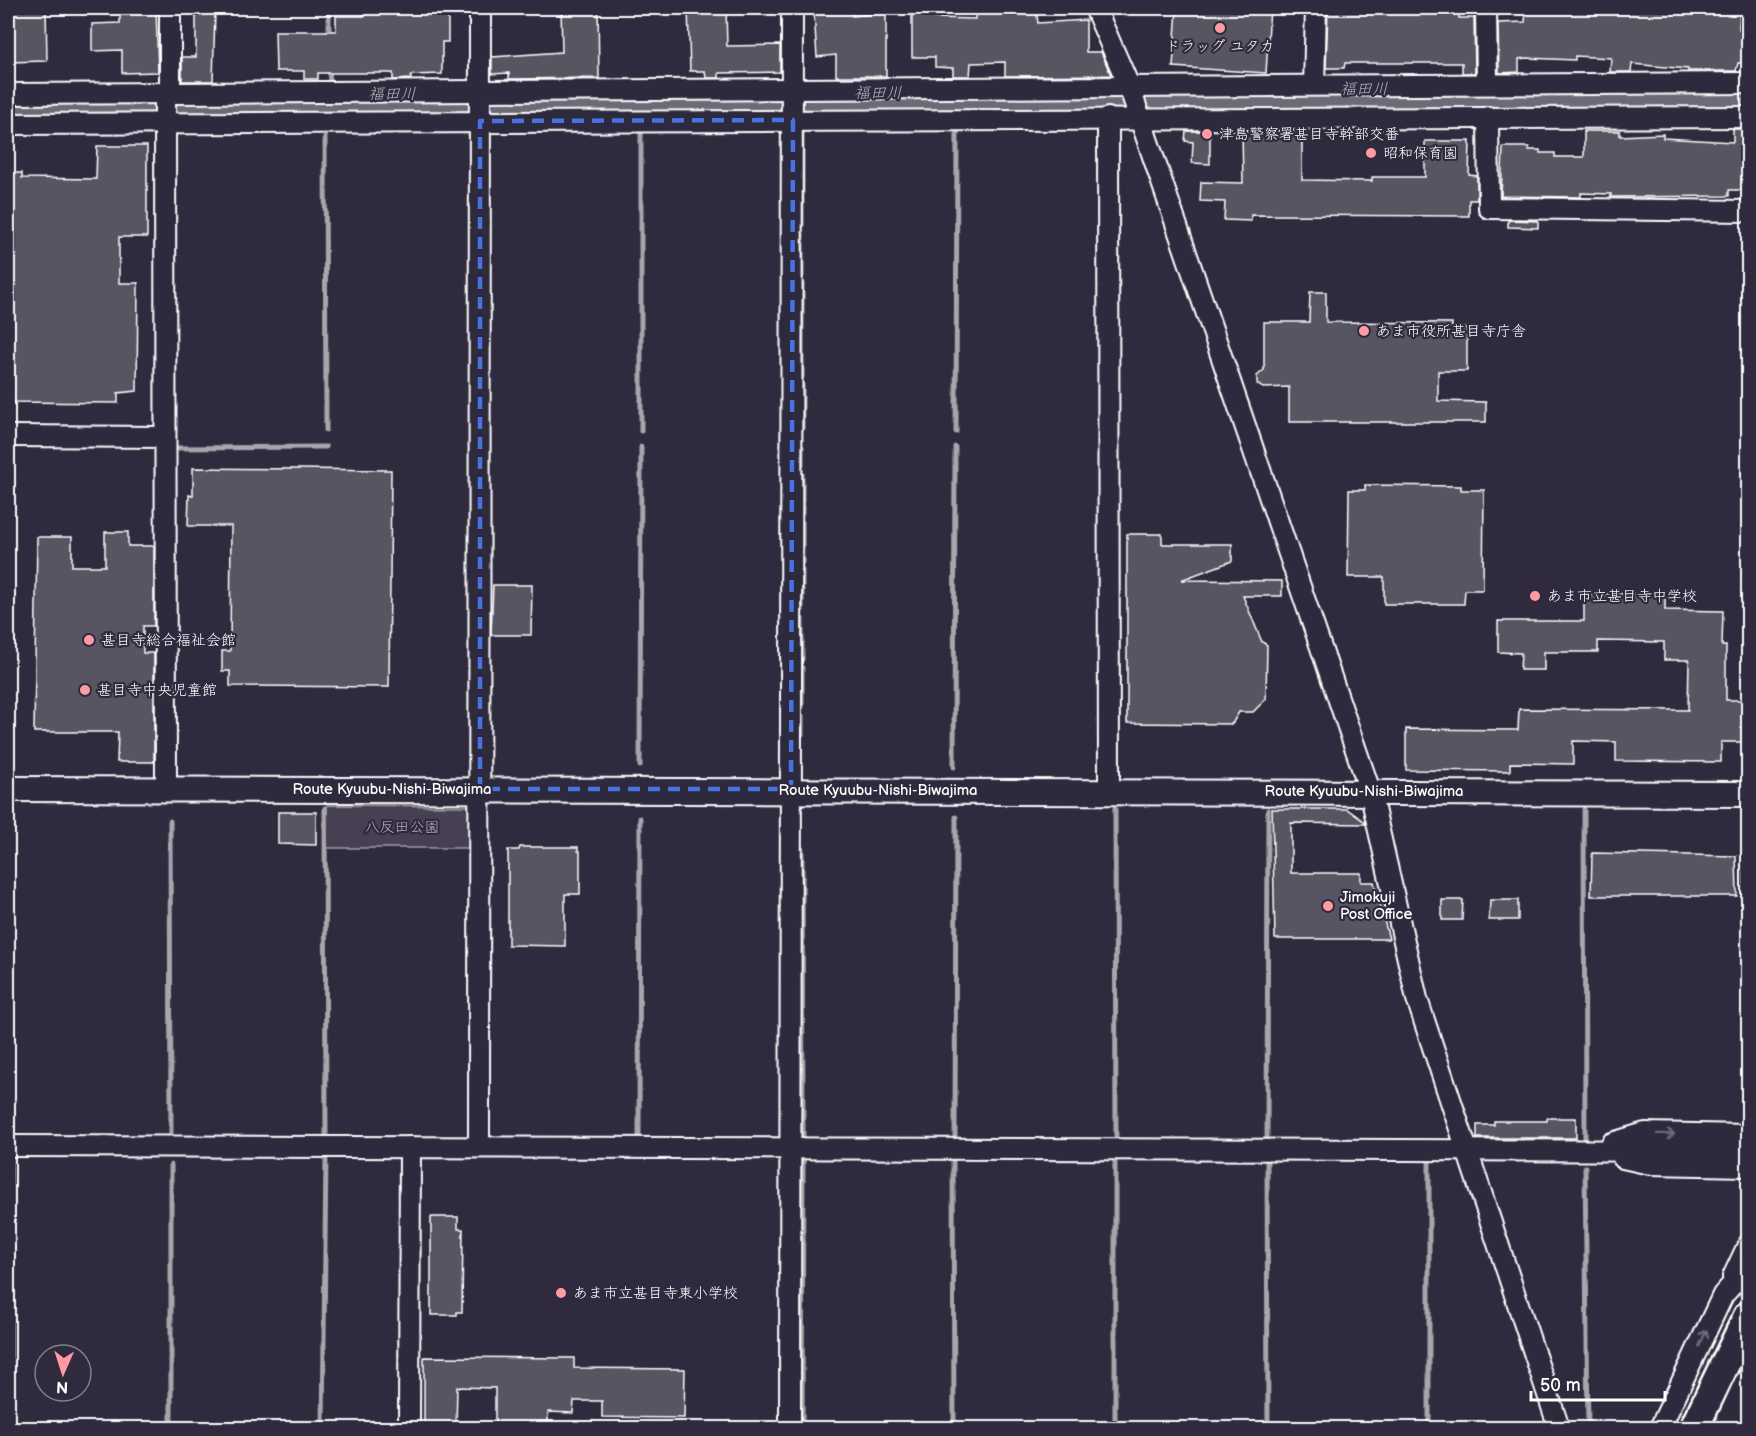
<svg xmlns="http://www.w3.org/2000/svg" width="1756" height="1436" viewBox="0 0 1756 1436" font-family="'Balsamiq Sans','Klee One',sans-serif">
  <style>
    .green { fill: #464152; stroke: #a2a0a8; stroke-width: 1.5 }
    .water { fill: #6d6a77; stroke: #a7a6ad; stroke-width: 1.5 }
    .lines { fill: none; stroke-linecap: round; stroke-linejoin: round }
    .stream { stroke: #a7a6ad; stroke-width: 5 }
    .building { fill: #595564; stroke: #fff; stroke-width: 1.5 }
    .minor-casing { stroke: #fff; stroke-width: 24 }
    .major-casing { stroke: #fff; stroke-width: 28 }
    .highway-casing { stroke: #fff; stroke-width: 33 }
    .minor { stroke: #2f2a3d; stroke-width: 20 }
    .major { stroke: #2f2a3d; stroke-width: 24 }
    .highway { stroke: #2f2a3d; stroke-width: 28 }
    .oneway { stroke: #6d6a77 }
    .marked { fill: none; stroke: #4a71e0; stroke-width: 4.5; stroke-dasharray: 12 8; stroke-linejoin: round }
    .poi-dot { fill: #ff9aa2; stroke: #2f2a3d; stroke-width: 2 }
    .labels { text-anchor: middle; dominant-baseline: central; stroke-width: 4.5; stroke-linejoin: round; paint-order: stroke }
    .poi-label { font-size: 15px; fill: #fff; stroke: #2f2a3d; text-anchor: start }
    .street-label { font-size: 15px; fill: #fff; stroke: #2f2a3d }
    .park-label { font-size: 15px; fill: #b5b3ba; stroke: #2f2a3d }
    .water-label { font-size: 16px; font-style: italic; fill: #b6b4bb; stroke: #2f2a3d }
  </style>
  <rect width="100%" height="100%" fill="#2f2a3d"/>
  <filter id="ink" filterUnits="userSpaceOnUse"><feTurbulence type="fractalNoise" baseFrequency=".0167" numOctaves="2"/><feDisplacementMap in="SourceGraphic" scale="12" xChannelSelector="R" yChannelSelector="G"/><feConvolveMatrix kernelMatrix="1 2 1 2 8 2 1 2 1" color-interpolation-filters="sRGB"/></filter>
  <g filter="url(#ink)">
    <polygon class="green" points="327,805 476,806 476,848 327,848"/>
    <polygon class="water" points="1748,91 1748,108 8,117 8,99"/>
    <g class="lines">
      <g class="stream">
        <polyline points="329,8 329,36"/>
        <polyline points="329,66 330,85"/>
        <polyline points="802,130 802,226"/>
        <polyline points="325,131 326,430"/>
        <polyline points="802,276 802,234"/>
        <polyline points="802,284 802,377"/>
        <polyline points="802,385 802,428"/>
        <polyline points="641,431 641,130"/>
        <polyline points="956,432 957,128"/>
        <polyline points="802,447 802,465"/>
        <polyline points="170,448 326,447"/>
        <polyline points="802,513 802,474"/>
        <polyline points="802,562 802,522"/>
        <polyline points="802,570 802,610"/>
        <polyline points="802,619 802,659"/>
        <polyline points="802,668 802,707"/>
        <polyline points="802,734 802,716"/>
        <polyline points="640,766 641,447"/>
        <polyline points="954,767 955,447"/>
        <polyline points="325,808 326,1136"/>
        <polyline points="1115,808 1116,1143"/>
        <polyline points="1584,809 1585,1138"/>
        <polyline points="1746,814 1746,1128"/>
        <polyline points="170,821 171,1139"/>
        <polyline points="802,849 803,1142 805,1142"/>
        <polyline points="639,1136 640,818"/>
        <polyline points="10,1140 10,806"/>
        <polyline points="955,1143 956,817"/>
        <polyline points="1267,1143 1268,810"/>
        <polyline points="1429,1157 1429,1428"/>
        <polyline points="1267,1158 1268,1428"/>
        <polyline points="953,1160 954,1428"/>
        <polyline points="171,1165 171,1428"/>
        <polyline points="1585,1167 1588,1428"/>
        <polyline points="10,1428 10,1152"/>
        <polyline points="323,1428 326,1155"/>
        <polyline points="802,1428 803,1155"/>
        <polyline points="1115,1428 1115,1155"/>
      </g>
    </g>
    <g class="building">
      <polygon points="8,8 46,8 47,61 8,62"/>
      <polygon points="120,8 156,8 158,72 122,73 122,50 92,51 92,24 120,23"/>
      <polygon points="364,8 448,10 448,42 442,42 442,74 411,75 411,79 393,80 393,73 318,73 318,79 304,79 304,71 276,71 275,31 336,31 336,16 364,16"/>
      <polygon points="561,8 598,8 599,78 509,79 509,73 492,74 492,57 562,52"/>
      <polygon points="688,8 726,8 727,46 780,45 780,72 719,73 719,78 706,78 705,71 690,71"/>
      <polygon points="828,8 852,8 852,16 886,13 886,76 836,76 836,55 817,57 814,13 828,12"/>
      <polygon points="912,8 927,8 926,14 935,14 935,18 975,19 975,8 1036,8 1038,23 1086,20 1086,52 1101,52 1111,75 1005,76 1005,62 971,63 970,76 953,76 953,68 935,67 935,57 912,57"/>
      <polygon points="1177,8 1270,8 1266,73 1173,67"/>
      <polygon points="1328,8 1459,8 1459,18 1474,18 1475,73 1462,73 1462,63 1345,63 1344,68 1326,68"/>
      <polygon points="1531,8 1740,8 1739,29 1749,29 1749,63 1738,63 1736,71 1688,71 1688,69 1632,64 1631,72 1610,72 1611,58 1575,56 1575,60 1526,58 1519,59 1519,72 1499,73 1498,23 1525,22 1526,12 1531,12"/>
      <polygon points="196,12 215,12 213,81 182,81 182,57 196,57"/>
      <polygon points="1733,129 1749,129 1749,190 1729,190 1729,196 1611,197 1611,194 1581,193 1581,197 1501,196 1503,147 1529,147 1529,150 1540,150 1540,153 1555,153 1555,157 1584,157 1584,131 1620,131 1620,136 1663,134 1663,138 1733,142"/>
      <polygon points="1186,131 1210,131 1210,164 1192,163 1193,142 1185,141"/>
      <polygon points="1242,131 1302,131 1302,180 1372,181 1372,177 1425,177 1425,141 1470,141 1469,175 1477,176 1477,200 1469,200 1469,216 1251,215 1251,221 1224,220 1225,202 1200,201 1201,182 1243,183"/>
      <polygon points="97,146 147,146 147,237 119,237 119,283 138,283 137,391 118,393 118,403 8,402 8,173 22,173 22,178 96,179"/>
      <polygon points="1508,220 1538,221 1538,228 1508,227"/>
      <polygon points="1310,292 1326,292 1326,322 1452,323 1452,328 1467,328 1467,371 1438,371 1438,401 1486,402 1486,422 1289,422 1289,387 1263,388 1257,384 1257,376 1264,370 1264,322 1309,322"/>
      <polygon points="193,468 391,470 389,687 230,686 230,671 222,671 222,651 230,651 231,526 188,526 189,495 193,496"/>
      <polygon points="1365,485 1461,486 1461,490 1484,490 1483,590 1465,590 1464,604 1384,604 1384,577 1348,577 1349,490 1365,490"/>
      <polygon points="105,532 128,532 128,546 154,546 154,626 143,626 143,653 154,653 154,762 117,762 118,732 34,732 37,537 72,537 72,566 105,566"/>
      <polygon points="1127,534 1162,534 1162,544 1232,544 1232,561 1181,580 1282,581 1282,596 1243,596 1262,642 1267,645 1266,699 1253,712 1239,712 1232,724 1127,723"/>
      <polygon points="493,585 532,585 531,635 491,635"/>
      <polygon points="1584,594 1665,594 1665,610 1723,611 1722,646 1726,646 1726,700 1743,700 1743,742 1721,742 1721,762 1616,761 1616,742 1573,741 1573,764 1510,763 1510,771 1406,770 1406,729 1518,730 1519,709 1688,710 1689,660 1664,660 1664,642 1598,641 1598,652 1544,652 1544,670 1520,670 1521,653 1498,652 1498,621 1584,621"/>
      <polygon points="1272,809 1347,809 1365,822 1365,824 1291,823 1291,873 1361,873 1361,882 1374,882 1389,939 1275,939"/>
      <polygon points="278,812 316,812 316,845 278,844"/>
      <polygon points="520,847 578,847 578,851 580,851 580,894 565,894 565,946 508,945 508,850 519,850"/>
      <polygon points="1592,853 1736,856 1737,896 1591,896"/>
      <polygon points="1442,900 1463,900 1462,920 1442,920"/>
      <polygon points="1490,900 1518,900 1518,920 1489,920"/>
      <polygon points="1547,1118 1576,1118 1576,1138 1477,1138 1477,1125 1494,1125 1494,1121 1547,1121"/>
      <polygon points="431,1217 458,1217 458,1229 463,1229 462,1312 457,1312 457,1315 431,1315"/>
      <polygon points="424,1357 574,1358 574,1368 685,1369 684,1418 602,1417 602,1401 574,1401 573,1413 548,1412 548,1428 495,1428 495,1388 457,1387 456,1428 424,1428"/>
    </g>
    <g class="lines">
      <defs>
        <g id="minor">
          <polyline points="170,8 170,93"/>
          <polyline points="1095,8 1129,86 1370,791 1417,999 1559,1428"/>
          <polyline points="1486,8 1487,84"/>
          <polyline points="1314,85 1316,8"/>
          <polyline points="165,93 166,789"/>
          <polyline points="8,94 1748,83"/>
          <polyline points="1488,117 1489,208 1748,211"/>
          <polyline points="1108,118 1109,790"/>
          <polyline points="8,124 1748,117"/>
          <polyline points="8,436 164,437"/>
          <polyline points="1612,1143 1645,1133 1748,1135"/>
          <polyline points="8,1146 1748,1151"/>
          <polyline points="479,1147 480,8"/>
          <polyline points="1623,1158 1650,1164 1748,1166"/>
          <polyline points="1733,1277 1748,1245"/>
          <polyline points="409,1428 410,1147"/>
          <polyline points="790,1428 792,8"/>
          <polyline points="1660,1428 1723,1295 1748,1267"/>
        </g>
        <polyline id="major" points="8,789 1748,794"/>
        <g id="highway">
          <polyline points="1694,1428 1748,1316"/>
          <polyline points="1728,1428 1748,1385"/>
        </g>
      </defs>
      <use href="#minor" class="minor-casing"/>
      <use href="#major" class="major-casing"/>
      <use href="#highway" class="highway-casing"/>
      <use href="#minor" class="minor"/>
      <use href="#major" class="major"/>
      <use href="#highway" class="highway"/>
    </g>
    <defs><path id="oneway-shaft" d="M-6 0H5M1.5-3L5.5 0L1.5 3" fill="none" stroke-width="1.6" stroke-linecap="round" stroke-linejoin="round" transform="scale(1.5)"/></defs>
    <g class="oneway">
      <use href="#oneway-shaft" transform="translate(1666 1134) rotate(1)"/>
      <use href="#oneway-shaft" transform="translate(1703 1338) rotate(-65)"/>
    </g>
  </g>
  <path class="marked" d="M793,120l-2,669h-311v-668z"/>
  <g class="poi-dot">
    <circle cx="1220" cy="28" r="6"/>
    <circle cx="1207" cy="134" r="6"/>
    <circle cx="1371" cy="153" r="6"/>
    <circle cx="1364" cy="331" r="6"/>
    <circle cx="1535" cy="596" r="6"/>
    <circle cx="89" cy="640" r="6"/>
    <circle cx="85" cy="690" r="6"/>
    <circle cx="1328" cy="906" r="6"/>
    <circle cx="561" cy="1293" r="6"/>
  </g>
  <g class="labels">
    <g class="poi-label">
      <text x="1220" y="46" text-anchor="middle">ドラッグ ユタカ</text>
      <text x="1219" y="134">津島警察署甚目寺幹部交番</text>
      <text x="1383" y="153">昭和保育園</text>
      <text x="1376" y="331">あま市役所甚目寺庁舎</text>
      <text x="1547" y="596">あま市立甚目寺中学校</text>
      <text x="101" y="640">甚目寺総合福祉会館</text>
      <text x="97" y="690">甚目寺中央児童館</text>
      <text x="1340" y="897">Jimokuji<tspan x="1340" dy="17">Post Office</tspan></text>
      <text x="573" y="1293">あま市立甚目寺東小学校</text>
    </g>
    <g class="street-label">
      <text x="392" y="789">Route Kyuubu-Nishi-Biwajima</text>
      <text x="878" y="790">Route Kyuubu-Nishi-Biwajima</text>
      <text x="1364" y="791">Route Kyuubu-Nishi-Biwajima</text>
    </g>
    <g class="park-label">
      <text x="402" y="827">八反田公園</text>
    </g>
    <g class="water-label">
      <text x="1364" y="89">福田川</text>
      <text x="878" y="93">福田川</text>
      <text x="392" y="94">福田川</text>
    </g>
  </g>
  <rect width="1756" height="1436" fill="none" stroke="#2f2a3d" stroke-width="30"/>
  <rect x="15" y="15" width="1726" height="1406" fill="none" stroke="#fff" stroke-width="2" filter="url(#ink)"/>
  <g transform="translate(63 1373) rotate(183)"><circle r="28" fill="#2f2a3d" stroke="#827f8b" stroke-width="1.5"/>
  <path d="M0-4.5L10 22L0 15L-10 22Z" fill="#ff9aa2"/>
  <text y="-9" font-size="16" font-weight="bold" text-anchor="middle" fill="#ffffff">N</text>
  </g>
  <path d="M1531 1391v9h134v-9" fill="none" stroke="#ffffff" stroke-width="3"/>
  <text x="1540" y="1391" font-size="18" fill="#ffffff" stroke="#2f2a3d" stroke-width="4.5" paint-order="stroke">50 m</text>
</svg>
